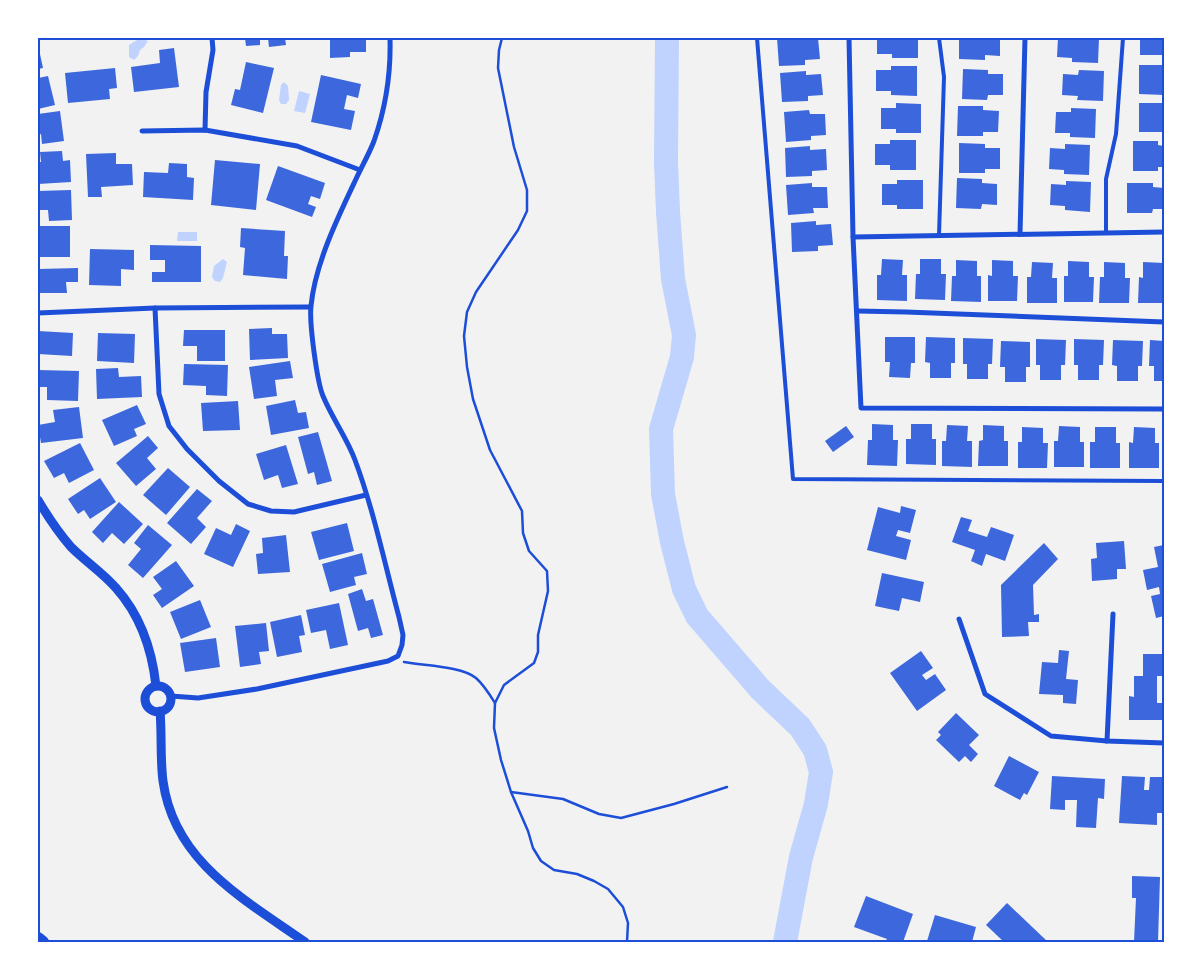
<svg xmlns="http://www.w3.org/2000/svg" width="1202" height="980" viewBox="0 0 1202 980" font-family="'Nunito Sans',sans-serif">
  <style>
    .water { fill: #bfd3fe }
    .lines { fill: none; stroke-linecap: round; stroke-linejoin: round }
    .river { stroke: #bfd3fe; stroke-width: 24 }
    .building { fill: #3d67dc }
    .path { stroke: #1d4ed8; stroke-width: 2.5 }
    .service { stroke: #1d4ed8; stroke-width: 4 }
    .minor { stroke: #1d4ed8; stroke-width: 5 }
    .tertiary { stroke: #1d4ed8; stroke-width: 9 }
    .motorway { stroke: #1d4ed8; stroke-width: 12 }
    .neatline { fill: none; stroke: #1d4ed8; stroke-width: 2 }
  </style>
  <rect width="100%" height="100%" fill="#f2f2f2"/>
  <g class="water">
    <polygon points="140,38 148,41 144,47 140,50 138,56 134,60 129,57 129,45"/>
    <polygon points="284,82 288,86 289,100 286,104 281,104 279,100 281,85"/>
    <polygon points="299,91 310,94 305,113 294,111"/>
    <polygon points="178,232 197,232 197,241 177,241"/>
    <polygon points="223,259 227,262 223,278 220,282 215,281 212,277 214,266"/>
  </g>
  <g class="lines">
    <polyline class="river" points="667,38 666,162 668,212 673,279 684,335 682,357 661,429 663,494 672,542 684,589 697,616 760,689 800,727 815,750 821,772 816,804 801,857 785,942"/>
  </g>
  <g class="building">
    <polygon points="245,38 260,38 260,45 246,46"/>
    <polygon points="268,38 285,38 286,45 269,47"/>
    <polygon points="330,38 366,38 366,52 350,52 350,57 330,58"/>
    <polygon points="777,38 803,38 803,39 818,38 820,59 805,60 805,65 779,66"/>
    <polygon points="877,38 918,38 918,58 892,58 892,54 877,54"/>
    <polygon points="959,38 1000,38 1000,56 985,55 985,60 959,59"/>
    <polygon points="1058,38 1099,38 1098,63 1072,62 1072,58 1057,57"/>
    <rect x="1140" y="38" width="24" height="17"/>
    <polygon points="38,45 43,68 38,69"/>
    <polygon points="174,48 179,87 134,92 131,67 160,63 159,50"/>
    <polygon points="246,62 274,68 263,113 231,105 235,89 240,90"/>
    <polygon points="1139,65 1164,65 1164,95 1139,94"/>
    <polygon points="891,66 917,66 917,96 891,95 891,91 876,91 876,70 891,70"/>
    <polygon points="115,68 117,88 109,89 110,99 68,103 65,73"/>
    <polygon points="963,69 988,70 988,74 1003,74 1003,95 988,95 987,100 962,99"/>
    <polygon points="1079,70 1104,71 1103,101 1077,100 1078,96 1062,95 1063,74 1078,75"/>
    <polygon points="806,71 806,75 821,74 823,95 808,96 808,101 782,102 780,73"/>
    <polygon points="321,75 361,84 358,98 347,95 344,109 355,111 351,130 311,122"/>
    <polygon points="48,76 55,105 38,109 38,78"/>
    <polygon points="896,103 921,104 921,133 896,133 896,129 881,129 881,108 896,108"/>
    <rect x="1139" y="103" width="25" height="29"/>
    <polygon points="958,106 983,106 983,110 999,111 998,132 983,132 983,136 957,136"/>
    <polygon points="1071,108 1096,109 1095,138 1070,137 1070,133 1055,133 1056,112 1071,112"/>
    <polygon points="809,110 810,114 825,114 826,135 811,136 811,140 786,142 784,112"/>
    <polygon points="60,111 64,141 42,144 41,134 38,135 38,114"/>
    <polygon points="890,140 916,140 916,170 890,170 890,165 875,165 875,144 890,144"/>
    <polygon points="1133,141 1158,141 1158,145 1164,146 1164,167 1158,167 1158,171 1133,171"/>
    <polygon points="959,143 985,144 985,148 1000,148 1000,169 985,169 985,173 959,173"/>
    <polygon points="1065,144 1090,145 1089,175 1064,174 1064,170 1049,169 1050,148 1065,149"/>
    <polygon points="810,146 810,150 826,149 827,170 812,171 812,176 786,177 785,148"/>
    <polygon points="62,151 63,161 70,160 71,182 38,184 38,162 41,162 40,152"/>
    <polygon points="116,153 116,164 132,164 133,185 101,187 102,197 88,197 86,154"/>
    <polygon points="215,160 260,164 256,210 211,205"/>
    <polygon points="169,163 187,164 187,177 194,178 193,200 143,197 144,172 168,173"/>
    <polygon points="278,166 325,183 320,199 311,196 308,204 316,207 312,217 266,200"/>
    <polygon points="957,178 982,179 982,183 997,184 997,205 982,204 981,209 956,208"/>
    <polygon points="897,180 923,180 923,209 897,209 897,205 882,205 882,184 897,184"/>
    <polygon points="1066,181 1091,182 1090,212 1065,210 1065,206 1050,205 1051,184 1066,185"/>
    <polygon points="812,183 812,187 827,187 828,208 813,208 814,213 788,215 786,185"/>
    <polygon points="1127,183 1153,183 1153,187 1164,188 1164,209 1153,209 1152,213 1127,213"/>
    <polygon points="71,190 72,220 49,221 48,210 38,210 38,191"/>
    <polygon points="816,221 816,225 831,224 833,245 818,246 818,251 792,252 791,223"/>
    <polygon points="39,226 70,226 70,257 38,257 38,244 40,244"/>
    <polygon points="241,228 285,231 284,256 288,256 287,279 243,275 245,248 240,247"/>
    <polygon points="150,245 201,246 201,282 152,282 152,272 165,272 165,260 150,260"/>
    <polygon points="90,249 134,250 134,270 121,269 121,286 89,285"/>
    <polygon points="882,259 903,260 902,275 907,275 907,301 877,300 877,275 881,275"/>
    <polygon points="920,259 941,259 941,274 946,274 945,300 915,299 916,274 920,274"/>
    <polygon points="956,260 977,261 977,276 981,276 981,302 951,301 952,276 956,276"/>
    <polygon points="992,260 1013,261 1013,276 1018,276 1017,301 988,301 988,275 992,276"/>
    <polygon points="1068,261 1089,262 1089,277 1094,277 1093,302 1064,302 1064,276 1068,276"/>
    <polygon points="1032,262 1053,263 1052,278 1057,278 1057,303 1027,303 1027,277 1031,277"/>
    <polygon points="1104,262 1125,263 1125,278 1130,278 1129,303 1099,303 1100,277 1104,277"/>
    <polygon points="1143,262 1164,263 1164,303 1138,303 1139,277 1143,278"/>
    <polygon points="78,268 78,282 66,282 67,293 38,293 39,269"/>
    <polygon points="272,328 272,334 287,334 288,358 250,360 249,329"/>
    <polygon points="184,330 225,330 225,361 197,361 197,346 183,346"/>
    <polygon points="38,331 73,333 72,356 38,354"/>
    <polygon points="98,333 135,334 134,363 97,361"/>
    <polygon points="885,337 915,337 915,363 911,363 910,378 889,377 890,362 885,362"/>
    <polygon points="926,337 955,338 955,363 951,363 951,378 930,378 930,363 925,362"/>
    <polygon points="963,338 993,339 992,364 988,364 988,379 967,379 967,364 963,364"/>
    <polygon points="1036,339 1066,340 1065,365 1061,365 1061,380 1040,380 1040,365 1036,365"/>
    <polygon points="1074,339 1104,340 1103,365 1099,365 1099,380 1078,380 1078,365 1074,365"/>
    <polygon points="1113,340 1143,341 1142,366 1138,366 1138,381 1117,381 1117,366 1112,365"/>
    <polygon points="1150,340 1164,341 1164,381 1154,381 1154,366 1149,366"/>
    <polygon points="1001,341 1030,342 1030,367 1026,367 1026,382 1005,382 1005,367 1000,367"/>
    <polygon points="290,361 293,378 275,380 277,396 254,399 249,367"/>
    <polygon points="184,364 228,365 227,396 206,395 206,386 183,385"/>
    <polygon points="118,368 119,377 141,376 142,397 97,399 96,369"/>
    <polygon points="38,370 79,371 78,401 47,400 47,387 38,387"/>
    <polygon points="295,400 298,413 306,412 309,428 271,435 266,406"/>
    <polygon points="238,401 240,430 203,431 201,403"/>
    <polygon points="137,405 146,424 134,429 137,436 114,446 102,420"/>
    <polygon points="79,407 83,438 41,443 38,425 55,422 53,410"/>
    <polygon points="872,424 893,425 893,440 898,440 897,466 867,465 868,440 872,440"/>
    <polygon points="911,424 932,424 932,439 936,439 936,465 906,464 906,439 911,439"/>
    <polygon points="947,425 968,426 967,441 972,441 972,467 942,466 942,441 946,441"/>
    <polygon points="983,425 1004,426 1004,441 1008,441 1008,466 978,466 979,441 983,440"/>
    <polygon points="846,426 854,437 833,452 825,441"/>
    <polygon points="1059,426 1080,427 1080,442 1084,442 1084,467 1054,467 1054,441 1058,441"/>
    <polygon points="1022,427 1043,428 1043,443 1048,443 1047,468 1018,468 1018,442 1022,442"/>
    <polygon points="1095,427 1116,427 1116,443 1120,443 1120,468 1090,468 1090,442 1095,442"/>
    <polygon points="1134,427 1155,428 1155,443 1159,443 1159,468 1129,468 1129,442 1133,443"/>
    <polygon points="318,432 332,481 317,485 314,472 308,474 298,437"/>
    <polygon points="148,436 158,448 147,458 156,469 136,486 116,463"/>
    <polygon points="80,443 94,470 69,483 64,473 54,478 44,461"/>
    <polygon points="286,445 298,484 282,488 278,475 264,480 256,454"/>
    <polygon points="168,468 190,487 166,515 143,495"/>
    <polygon points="100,478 116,502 90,519 84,510 78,514 68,499"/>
    <polygon points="197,489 212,501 197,518 206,527 191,544 167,523"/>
    <polygon points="119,502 143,524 124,544 112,533 103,543 92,532"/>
    <polygon points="901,506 916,510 910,533 898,530 896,536 911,540 906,560 867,550 878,507 900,513"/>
    <polygon points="961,517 972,520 968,531 987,537 991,527 1014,535 1005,561 986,554 982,566 971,561 975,550 952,542"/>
    <polygon points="347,523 354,551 319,560 311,532"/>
    <polygon points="236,524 250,531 233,567 204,554 216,528 231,535"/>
    <polygon points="148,525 172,545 143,578 128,565 141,549 134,543"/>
    <polygon points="286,535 290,572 258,574 256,554 263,553 262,538"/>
    <polygon points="1124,541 1126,569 1117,569 1117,579 1092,581 1091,559 1097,558 1096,543"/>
    <polygon points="1044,543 1058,559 1033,585 1034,615 1039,614 1039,622 1028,622 1029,636 1002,637 1001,585"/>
    <polygon points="1164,545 1164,616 1156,618 1151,596 1160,594 1159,587 1147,590 1143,570 1158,567 1154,547"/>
    <polygon points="362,553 367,574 354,577 356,585 330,592 322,564"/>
    <polygon points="176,561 194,586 162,608 153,595 162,589 153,577"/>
    <polygon points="882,573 924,582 920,602 902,598 899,611 875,606"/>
    <polygon points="362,589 366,601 373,599 383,635 371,638 368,628 358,631 348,594"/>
    <polygon points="200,600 211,627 181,639 170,612"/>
    <polygon points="339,603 348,645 330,649 326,630 311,633 306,610"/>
    <polygon points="301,615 305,635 299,636 302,652 277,657 270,622"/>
    <polygon points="266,623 269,651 259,652 261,664 240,667 235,626"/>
    <polygon points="216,638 220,667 185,672 180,643"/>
    <polygon points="1059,650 1069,651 1066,679 1078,680 1076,704 1063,703 1063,695 1039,694 1042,662 1058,663"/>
    <polygon points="921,651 933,668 922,675 926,680 935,674 946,690 917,711 890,673"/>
    <polygon points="1143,654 1164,654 1164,676 1157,676 1157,703 1164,703 1164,720 1129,720 1129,696 1134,697 1134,676 1143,676"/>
    <polygon points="956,713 979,735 969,745 978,754 971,762 965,756 959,762 936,740 941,735 938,732"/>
    <polygon points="1009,756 1039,772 1027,795 1024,793 1020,800 994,786"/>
    <polygon points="1052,776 1105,779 1104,799 1098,798 1096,828 1076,827 1077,800 1065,800 1065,810 1050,809"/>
    <polygon points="1122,776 1145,777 1144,790 1149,790 1150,777 1164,777 1164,813 1157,813 1157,825 1119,823"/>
    <polygon points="1132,876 1160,877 1158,942 1134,942 1136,898 1132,898"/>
    <polygon points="866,896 913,914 903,942 885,942 887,939 854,927"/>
    <polygon points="1007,903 1048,942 1004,942 986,925"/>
    <polygon points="935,915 976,927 972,942 933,942 927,941"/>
  </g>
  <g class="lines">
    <g class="path">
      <polyline points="502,38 499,50 498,68 514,147 527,190 527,211 518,230 476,292 467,312 464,336 467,367 473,399 490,450 522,511 523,533 529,551 547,571 548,591 538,635 538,652 534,663 504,685 495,703 494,728 501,760 511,792 528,831 533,848 541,861 554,870 577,874 594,881 608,889 623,907 628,923 627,942"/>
      <path d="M404,662c20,4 57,4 72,16 8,7 14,17 19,25"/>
      <polyline points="511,792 563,799 599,814 621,818 674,804 727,787"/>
    </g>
    <g class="service">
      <polyline points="757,38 793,479 1164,481"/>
      <polyline points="1106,233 1106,179 1116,134 1123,38"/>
      <polyline points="939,235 944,77 939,38"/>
    </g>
    <g class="minor">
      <polyline points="849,38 853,237 861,408 1164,409"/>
      <polyline points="205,130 206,92 213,50 212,38"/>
      <polyline points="142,131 205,130 297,146 360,170"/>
      <polyline points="1020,234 1025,38"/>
      <polyline points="853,237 1164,232"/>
      <polyline points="155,308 159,394 169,426 187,449 219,481 248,504 271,511 294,512 366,495"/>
      <polyline points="857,311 906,312 1164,322"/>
      <polyline points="38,313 155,308 310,307"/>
      <polyline points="959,619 985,694 1051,736 1107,741 1164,743"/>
      <path d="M171,696l27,2 59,-9 131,-28 10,-5 4,-11 1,-10 -4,-18c-14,-52 -25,-106 -44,-157 -8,-22 -23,-42 -32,-64 -6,-14 -14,-74 -12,-90 4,-42 27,-89 45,-127 6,-13 13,-25 18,-38 12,-34 17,-68 16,-103"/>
      <polyline points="1107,741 1113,614"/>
    </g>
    <g class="tertiary">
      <path d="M38,500c10,17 20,32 33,47 14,14 32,26 45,41 25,28 36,61 40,98"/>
      <circle cx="158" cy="699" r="13"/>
      <path d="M160,711c2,23 0,47 3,70 11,81 81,118 142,161"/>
    </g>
    <polyline class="motorway" points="38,938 43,942"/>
  </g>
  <rect width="1202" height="980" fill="none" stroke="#ffffff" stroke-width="78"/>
  <rect x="39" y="39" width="1124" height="902" class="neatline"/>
</svg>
